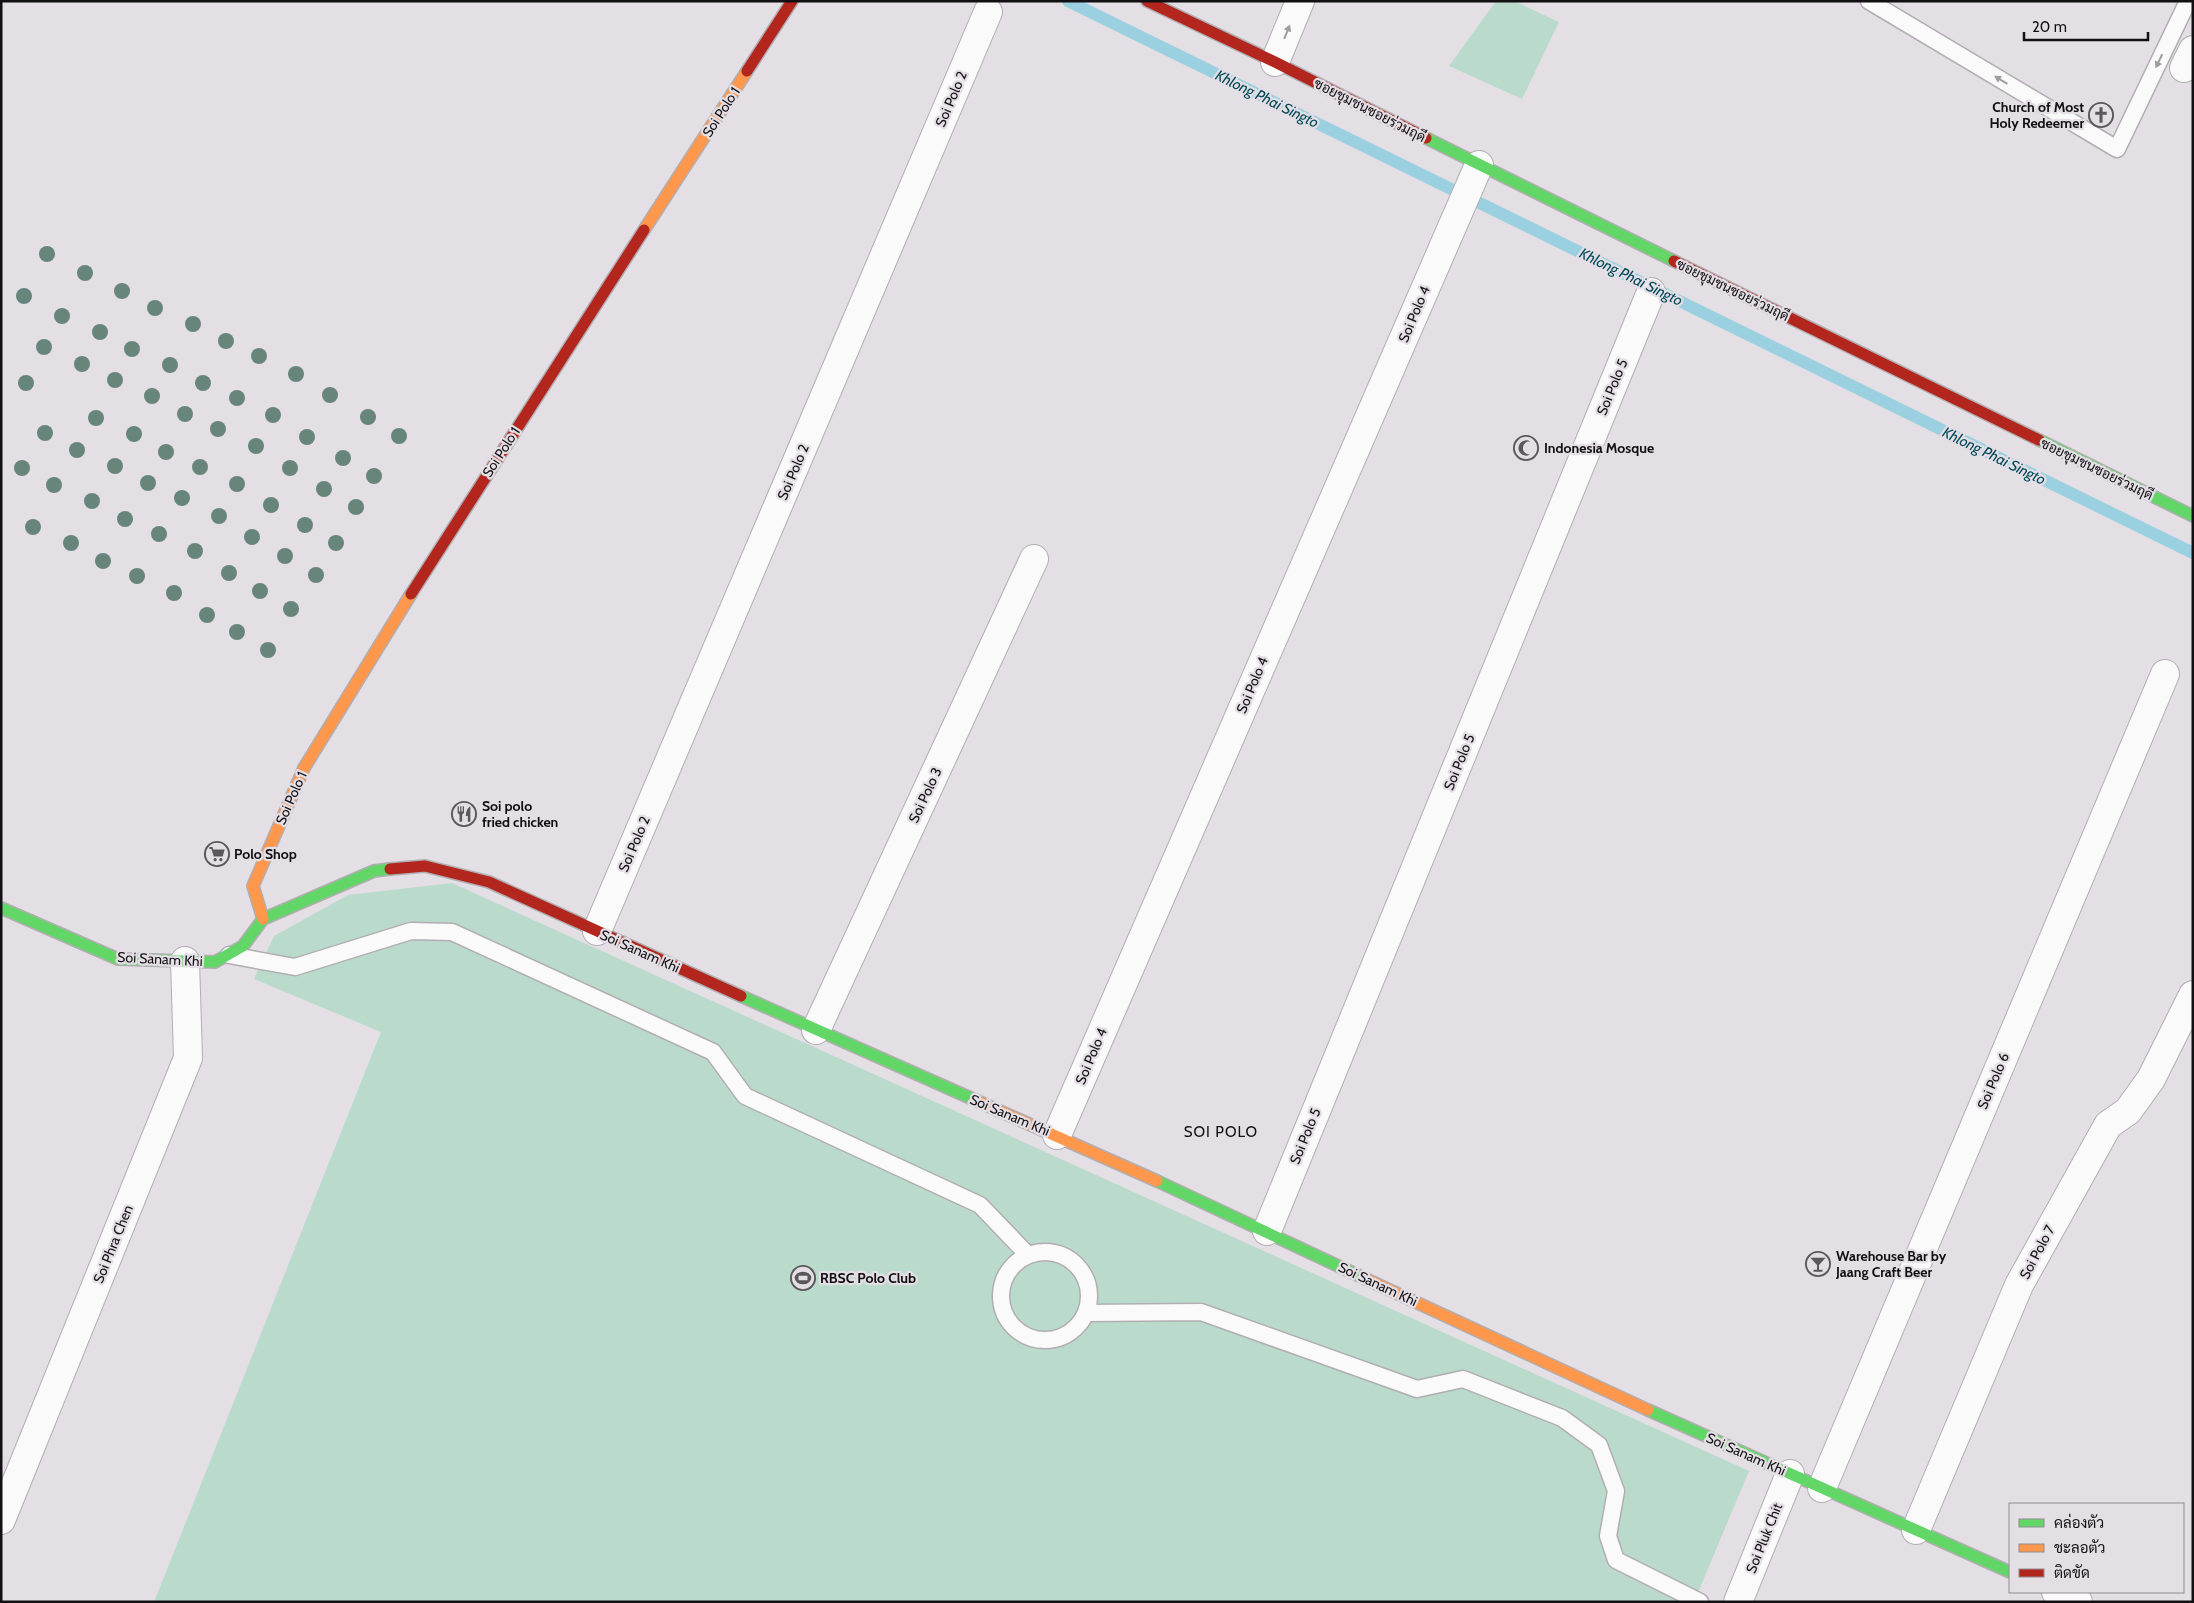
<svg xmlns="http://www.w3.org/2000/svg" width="2194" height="1603" viewBox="0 0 2194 1603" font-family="Cabin,Sarabun,sans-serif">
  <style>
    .green { fill: #badbcb }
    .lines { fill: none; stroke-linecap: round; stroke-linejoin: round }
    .stream { stroke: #9bd0e0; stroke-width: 12 }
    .lane-casing { stroke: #b1aeb2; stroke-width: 19 }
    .street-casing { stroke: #b1aeb2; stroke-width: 30 }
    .fast-casing { stroke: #b1aeb2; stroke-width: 14 }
    .slow-casing { stroke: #b1aeb2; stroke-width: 14 }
    .jam-casing { stroke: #b1aeb2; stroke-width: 14 }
    .lane { stroke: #fbfafb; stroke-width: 16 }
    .street { stroke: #fbfafb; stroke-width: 28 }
    .fast { stroke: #63d668; stroke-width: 11 }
    .slow { stroke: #ff974d; stroke-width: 11 }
    .jam { stroke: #b3261e; stroke-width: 11 }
    .tree { fill: #68857c }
    .oneway { fill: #9e9c9e }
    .labels { text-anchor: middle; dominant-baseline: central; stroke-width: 4.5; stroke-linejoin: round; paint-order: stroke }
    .street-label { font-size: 14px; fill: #121012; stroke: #e4dee5 }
    .poi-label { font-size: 14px; font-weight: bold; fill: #121012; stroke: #e4dee5; text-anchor: start }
    .water-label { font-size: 15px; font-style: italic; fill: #004a59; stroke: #e4dee5 }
    .neighbourhood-label { font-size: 15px; letter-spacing: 1px; fill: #121012; stroke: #e4dee5 }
  </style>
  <rect width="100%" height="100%" fill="#e3dfe4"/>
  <g class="green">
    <polygon points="1496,1 1514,1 1559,22 1522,99 1449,66"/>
    <polygon points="452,883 1749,1471 1694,1602 154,1602 381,1032 254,979 274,936 348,895"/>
  </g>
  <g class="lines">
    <polyline class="stream" points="1068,1 2193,553"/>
    <defs>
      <g id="lane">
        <polyline points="1869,1 2117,149 2188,1"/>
        <polyline points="229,955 295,967 411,931 452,932 713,1052 745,1096 980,1205 1028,1255"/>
        <circle cx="1045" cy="1296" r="44"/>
        <polyline points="1086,1313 1201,1312 1417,1389 1463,1379 1562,1418 1599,1445 1616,1491 1608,1536 1616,1560 1700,1602"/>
      </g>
      <g id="street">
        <polyline points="1275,62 1300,1"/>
        <polyline points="2184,68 2193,50"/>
        <polyline points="597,931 988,12"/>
        <polyline points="816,1030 1034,559"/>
        <polyline points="1057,1135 1479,165"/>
        <polyline points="1267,1231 1651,292"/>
        <polyline points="1822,1488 2165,674"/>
        <polyline points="1,1520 188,1058 185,961"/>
        <polyline points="1916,1530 2019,1285 2108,1125 2128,1111 2151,1079 2193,995"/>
        <polyline points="2056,1592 2078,1602"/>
        <polyline points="1738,1602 1790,1474"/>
      </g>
      <g id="fast">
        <polyline points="1426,138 1674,261"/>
        <polyline points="2039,440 2193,516"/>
        <polyline points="1,908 118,959 215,962 243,946 263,919 374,871 390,869"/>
        <polyline points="741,996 975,1100"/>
        <polyline points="1157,1181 1366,1279"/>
        <polyline points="1648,1410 2010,1572"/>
      </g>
      <g id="slow">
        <polyline points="644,230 747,71"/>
        <polyline points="263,919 253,886 304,768 411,594"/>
        <polyline points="975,1100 1157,1181"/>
        <polyline points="1366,1279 1648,1410"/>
      </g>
      <g id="jam">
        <polyline points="1147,1 1275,62 1426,138"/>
        <polyline points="747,71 792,1"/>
        <polyline points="1674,261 2039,440"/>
        <polyline points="411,594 644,230"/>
        <polyline points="390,869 425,866 489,882 741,996"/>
      </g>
    </defs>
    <use href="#lane" class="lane-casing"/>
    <use href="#street" class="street-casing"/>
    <use href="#fast" class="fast-casing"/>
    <use href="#slow" class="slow-casing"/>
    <use href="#jam" class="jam-casing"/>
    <use href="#lane" class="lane"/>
    <use href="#street" class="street"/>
    <use href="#fast" class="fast"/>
    <use href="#slow" class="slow"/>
    <use href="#jam" class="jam"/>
  </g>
  <g class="tree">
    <circle cx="47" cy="254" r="8"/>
    <circle cx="85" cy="273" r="8"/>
    <circle cx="122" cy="291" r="8"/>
    <circle cx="24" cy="296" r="8"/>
    <circle cx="155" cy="308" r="8"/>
    <circle cx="62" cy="316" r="8"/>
    <circle cx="193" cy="324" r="8"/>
    <circle cx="100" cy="332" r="8"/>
    <circle cx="226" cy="341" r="8"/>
    <circle cx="44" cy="347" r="8"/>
    <circle cx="132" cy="349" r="8"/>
    <circle cx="259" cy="356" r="8"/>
    <circle cx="82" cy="364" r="8"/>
    <circle cx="170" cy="365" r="8"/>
    <circle cx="296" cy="374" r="8"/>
    <circle cx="115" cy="380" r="8"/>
    <circle cx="26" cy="383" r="8"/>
    <circle cx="203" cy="383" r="8"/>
    <circle cx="330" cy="395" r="8"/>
    <circle cx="152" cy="396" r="8"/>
    <circle cx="237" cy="398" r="8"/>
    <circle cx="185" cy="414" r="8"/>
    <circle cx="273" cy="415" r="8"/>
    <circle cx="368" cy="417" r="8"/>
    <circle cx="96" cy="418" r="8"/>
    <circle cx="218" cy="429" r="8"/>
    <circle cx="45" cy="433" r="8"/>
    <circle cx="134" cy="434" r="8"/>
    <circle cx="399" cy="436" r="8"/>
    <circle cx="307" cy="437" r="8"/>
    <circle cx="256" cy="446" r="8"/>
    <circle cx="77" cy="450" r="8"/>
    <circle cx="166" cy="452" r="8"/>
    <circle cx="343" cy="458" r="8"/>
    <circle cx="115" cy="466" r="8"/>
    <circle cx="200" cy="467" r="8"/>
    <circle cx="22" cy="468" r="8"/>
    <circle cx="290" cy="468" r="8"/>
    <circle cx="374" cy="476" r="8"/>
    <circle cx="148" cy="483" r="8"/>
    <circle cx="237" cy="484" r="8"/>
    <circle cx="54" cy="485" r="8"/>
    <circle cx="324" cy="489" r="8"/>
    <circle cx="182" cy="498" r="8"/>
    <circle cx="92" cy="501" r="8"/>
    <circle cx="271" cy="505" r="8"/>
    <circle cx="356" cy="507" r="8"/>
    <circle cx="219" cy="516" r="8"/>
    <circle cx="125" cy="519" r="8"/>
    <circle cx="305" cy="525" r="8"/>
    <circle cx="33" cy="527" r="8"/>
    <circle cx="159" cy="534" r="8"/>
    <circle cx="252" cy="537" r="8"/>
    <circle cx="71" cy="543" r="8"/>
    <circle cx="336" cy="543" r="8"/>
    <circle cx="195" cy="551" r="8"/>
    <circle cx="285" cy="556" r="8"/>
    <circle cx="103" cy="561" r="8"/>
    <circle cx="229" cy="573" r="8"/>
    <circle cx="316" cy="575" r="8"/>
    <circle cx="137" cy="576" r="8"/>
    <circle cx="260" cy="591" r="8"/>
    <circle cx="174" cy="593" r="8"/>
    <circle cx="291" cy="609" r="8"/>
    <circle cx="207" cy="615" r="8"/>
    <circle cx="237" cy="632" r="8"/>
    <circle cx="268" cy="650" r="8"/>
  </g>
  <defs><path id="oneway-solid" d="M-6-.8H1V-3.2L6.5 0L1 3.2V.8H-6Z" transform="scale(1.25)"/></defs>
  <g class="oneway">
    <use href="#oneway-solid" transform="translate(1287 32) rotate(-68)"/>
    <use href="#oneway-solid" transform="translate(2159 61) rotate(116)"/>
    <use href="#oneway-solid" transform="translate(2001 80) rotate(-149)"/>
  </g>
  <defs>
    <symbol id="church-ring" viewBox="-11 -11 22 22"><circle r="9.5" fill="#e4dee5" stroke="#5b585c" stroke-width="1.5"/><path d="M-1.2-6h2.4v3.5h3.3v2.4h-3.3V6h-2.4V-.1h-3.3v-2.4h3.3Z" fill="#5b585c"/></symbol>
    <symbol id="mosque-ring" viewBox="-11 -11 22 22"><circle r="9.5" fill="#e4dee5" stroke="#5b585c" stroke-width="1.5"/><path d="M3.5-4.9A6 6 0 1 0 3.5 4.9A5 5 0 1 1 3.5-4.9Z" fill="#5b585c"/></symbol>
    <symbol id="restaurant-ring" viewBox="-11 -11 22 22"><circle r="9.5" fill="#e4dee5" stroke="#5b585c" stroke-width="1.5"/><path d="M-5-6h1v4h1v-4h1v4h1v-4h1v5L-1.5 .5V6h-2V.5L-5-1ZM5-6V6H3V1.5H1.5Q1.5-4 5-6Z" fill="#5b585c"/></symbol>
    <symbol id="supermarket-ring" viewBox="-11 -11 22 22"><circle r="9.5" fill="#e4dee5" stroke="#5b585c" stroke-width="1.5"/><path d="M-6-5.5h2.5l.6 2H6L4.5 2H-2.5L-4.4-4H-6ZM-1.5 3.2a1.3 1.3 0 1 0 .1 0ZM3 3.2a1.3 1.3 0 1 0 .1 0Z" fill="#5b585c"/></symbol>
    <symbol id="bar-ring" viewBox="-11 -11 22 22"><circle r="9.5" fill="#e4dee5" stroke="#5b585c" stroke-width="1.5"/><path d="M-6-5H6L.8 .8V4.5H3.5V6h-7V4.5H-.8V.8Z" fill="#5b585c"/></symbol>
    <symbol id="stadium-ring" viewBox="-11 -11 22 22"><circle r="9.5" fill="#e4dee5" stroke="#5b585c" stroke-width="1.5"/><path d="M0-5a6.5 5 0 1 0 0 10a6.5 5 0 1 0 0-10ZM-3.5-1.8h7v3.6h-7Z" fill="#5b585c"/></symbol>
  </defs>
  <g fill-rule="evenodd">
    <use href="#church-ring" x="2087" y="101" width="28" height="28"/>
    <use href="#mosque-ring" x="1512" y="434" width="28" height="28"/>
    <use href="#restaurant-ring" x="450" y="800" width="28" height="28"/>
    <use href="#supermarket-ring" x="203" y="840" width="28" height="28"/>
    <use href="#bar-ring" x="1804" y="1250" width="28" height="28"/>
    <use href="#stadium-ring" x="789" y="1264" width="28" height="28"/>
  </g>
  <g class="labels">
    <g class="street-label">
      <text transform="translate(951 99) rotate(-67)">Soi Polo 2</text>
      <text transform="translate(1370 110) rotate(27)">ซอยชุมชนซอยร่วมฤดี</text>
      <text transform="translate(721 112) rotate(-57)">Soi Polo 1</text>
      <text transform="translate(1733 290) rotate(26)">ซอยชุมชนซอยร่วมฤดี</text>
      <text transform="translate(1414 314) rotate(-67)">Soi Polo 4</text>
      <text transform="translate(1612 387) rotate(-68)">Soi Polo 5</text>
      <text transform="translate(501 452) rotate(-57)">Soi Polo 1</text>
      <text transform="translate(2097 469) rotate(26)">ซอยชุมชนซอยร่วมฤดี</text>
      <text transform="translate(793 472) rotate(-67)">Soi Polo 2</text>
      <text transform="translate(1252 685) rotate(-67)">Soi Polo 4</text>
      <text transform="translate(1459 762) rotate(-68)">Soi Polo 5</text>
      <text transform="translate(925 795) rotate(-65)">Soi Polo 3</text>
      <text transform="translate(291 798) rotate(-66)">Soi Polo 1</text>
      <text transform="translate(634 844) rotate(-67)">Soi Polo 2</text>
      <text transform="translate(640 951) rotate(24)">Soi Sanam Khi</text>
      <text transform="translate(160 959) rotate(3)">Soi Sanam Khi</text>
      <text transform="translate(1091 1056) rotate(-67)">Soi Polo 4</text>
      <text transform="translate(1993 1081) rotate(-67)">Soi Polo 6</text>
      <text transform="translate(1010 1115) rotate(23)">Soi Sanam Khi</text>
      <text transform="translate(1305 1136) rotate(-68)">Soi Polo 5</text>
      <text transform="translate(113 1244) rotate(-68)">Soi Phra Chen</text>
      <text transform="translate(2037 1252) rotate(-62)">Soi Polo 7</text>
      <text transform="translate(1378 1284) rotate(25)">Soi Sanam Khi</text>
      <text transform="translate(1746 1454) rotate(24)">Soi Sanam Khi</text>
      <text transform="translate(1764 1538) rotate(-68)">Soi Pluk Chit</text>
    </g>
    <g class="poi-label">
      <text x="2084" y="107" text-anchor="end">Church of Most<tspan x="2084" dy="16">Holy Redeemer</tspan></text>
      <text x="1544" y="448">Indonesia Mosque</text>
      <text x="482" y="806">Soi polo<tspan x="482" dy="16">fried chicken</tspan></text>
      <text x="234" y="854">Polo Shop</text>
      <text x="1836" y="1256">Warehouse Bar by<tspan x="1836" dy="16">Jaang Craft Beer</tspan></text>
      <text x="820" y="1278">RBSC Polo Club</text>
    </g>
    <g class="water-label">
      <text transform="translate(1267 99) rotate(26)">Khlong Phai Singto</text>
      <text transform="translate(1631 277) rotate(26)">Khlong Phai Singto</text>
      <text transform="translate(1994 456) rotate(26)">Khlong Phai Singto</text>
    </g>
    <g class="neighbourhood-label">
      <text x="1221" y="1132">SOI POLO</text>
    </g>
  </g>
  <rect width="2194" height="1603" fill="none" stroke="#121012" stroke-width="5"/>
  <rect x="2009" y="1503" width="175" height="90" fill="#e4dee5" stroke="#908c91"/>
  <rect x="2019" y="1519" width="25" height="8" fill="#63d668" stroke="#908c91"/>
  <text x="2054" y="1528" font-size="15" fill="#121012">คล่องตัว</text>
  <rect x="2019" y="1544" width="25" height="8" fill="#ff974d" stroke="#908c91"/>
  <text x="2054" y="1553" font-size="15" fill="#121012">ชะลอตัว</text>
  <rect x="2019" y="1569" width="25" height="8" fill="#b3261e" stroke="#908c91"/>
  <text x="2054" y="1578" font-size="15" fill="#121012">ติดขัด</text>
  <path d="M2024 32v8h124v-8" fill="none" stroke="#121012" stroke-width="2.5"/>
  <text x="2032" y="32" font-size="15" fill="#121012" stroke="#e4dee5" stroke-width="4" paint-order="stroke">20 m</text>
</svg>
